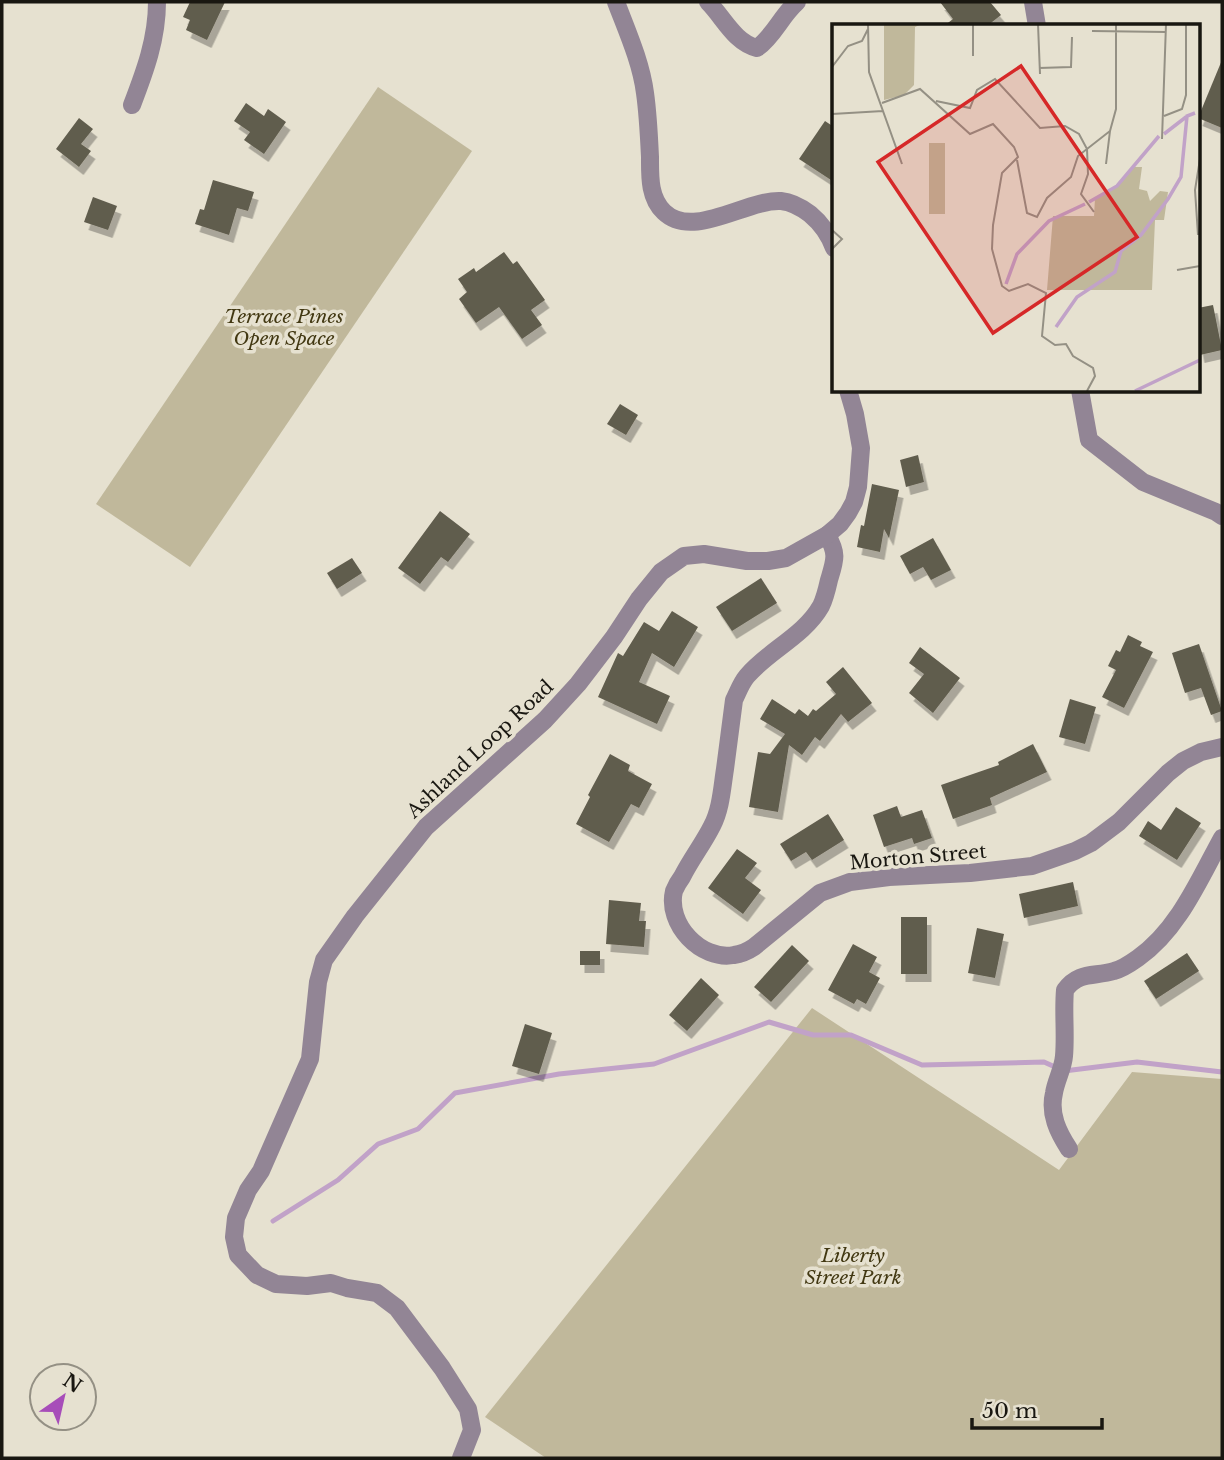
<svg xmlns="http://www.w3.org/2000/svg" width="1224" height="1460" viewBox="0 0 1224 1460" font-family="'Libre Baskerville',serif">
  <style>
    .green { fill: #c0b89b }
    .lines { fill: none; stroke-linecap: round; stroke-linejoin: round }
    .stream { stroke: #c1a2c8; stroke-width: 5 }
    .building { fill: #615d4e; filter: url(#shadow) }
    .minor { stroke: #928595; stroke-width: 18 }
    .labels { text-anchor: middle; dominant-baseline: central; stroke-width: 7; stroke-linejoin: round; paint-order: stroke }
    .park-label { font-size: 19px; font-style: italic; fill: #423812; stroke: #e6e1d0 }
    .street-label { font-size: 19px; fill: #191711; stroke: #e6e1d0 }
    .inset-river { fill: none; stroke: #c1a2c8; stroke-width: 3.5 }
    .inset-road { fill: none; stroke: #949084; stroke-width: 2 }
    .view { fill: #d62828; fill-opacity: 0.15; stroke: #d62828; stroke-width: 3.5 }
    .inset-edge { fill: none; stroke: #191711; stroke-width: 3.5 }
  </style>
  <defs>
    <filter id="shadow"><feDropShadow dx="4.5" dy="8" stdDeviation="0" flood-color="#0004"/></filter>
  </defs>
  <rect width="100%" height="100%" fill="#e6e1d0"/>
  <g class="green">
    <polygon points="378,87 472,151 190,567 96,504"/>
    <polygon points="812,1008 1059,1170 1132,1072 1222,1079 1222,1458 546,1458 485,1417"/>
  </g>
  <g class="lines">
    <polyline class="stream" points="273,1221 338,1180 378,1144 418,1129 455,1093 559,1074 654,1064 769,1022 813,1035 851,1035 922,1065 1044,1062 1064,1071 1137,1062 1222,1072"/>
  </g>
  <g class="building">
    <polygon points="190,2 225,2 207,40 186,30 190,20 183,17"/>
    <polygon points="940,2 990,2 1001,15 987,26 944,26 953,19"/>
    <polygon points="1222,60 1222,128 1198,118"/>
    <polygon points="246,103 264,116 268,109 286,122 264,154 244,140 250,132 234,121"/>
    <polygon points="79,118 93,129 81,144 91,151 79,167 56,149"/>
    <polygon points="825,121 834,127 834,182 799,159"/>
    <polygon points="213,180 254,192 248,211 237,208 229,235 195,224 200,209 204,210"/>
    <polygon points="93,197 117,206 108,230 84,222"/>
    <polygon points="504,252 513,264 517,261 545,300 531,310 542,325 522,339 499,307 476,323 459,299 467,292 458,279 474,268 476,272"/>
    <polygon points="1213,305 1222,350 1200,355 1198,345 1198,308"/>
    <polygon points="620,404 638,415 626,435 607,424"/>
    <polygon points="918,455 924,482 906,487 900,460"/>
    <polygon points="872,484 899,490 889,538 884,529 880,552 857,547 861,525 864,526"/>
    <polygon points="440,511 470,534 448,562 441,557 420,584 398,568"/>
    <polygon points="933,538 951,570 931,580 923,567 910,574 900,556"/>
    <polygon points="352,558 362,573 337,589 327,573"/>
    <polygon points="761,578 777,603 732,631 716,607"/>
    <polygon points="672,611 698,627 674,667 652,653 639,682 670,696 657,724 598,697 618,653 623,656 644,622 659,631"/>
    <polygon points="1128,635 1142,642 1140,646 1153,652 1124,708 1102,697 1116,670 1108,666 1116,650 1120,652"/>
    <polygon points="1199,644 1222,711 1211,715 1201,688 1185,693 1172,653"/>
    <polygon points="920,647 960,678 933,713 909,693 924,674 909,663"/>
    <polygon points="843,667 872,703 848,722 841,714 820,741 815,737 802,755 789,745 778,812 749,807 758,752 770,754 785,734 760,719 772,699 795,714 799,709 808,716 813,709 816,711 836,694 826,682"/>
    <polygon points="1070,699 1096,707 1085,744 1059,737"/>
    <polygon points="1033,744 1047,772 990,798 992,805 953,819 941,785 999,765 998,762"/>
    <polygon points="610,754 630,765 628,771 652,784 639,808 631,804 609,842 576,824 590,797 588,795"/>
    <polygon points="897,806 901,817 922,810 932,838 914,844 912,838 884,847 873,815"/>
    <polygon points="1176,807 1201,823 1177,860 1139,836 1148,821 1161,830"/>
    <polygon points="828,814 844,840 812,860 806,852 791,861 780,844"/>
    <polygon points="737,849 757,863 745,878 761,890 743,914 708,888"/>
    <polygon points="1073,882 1078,906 1024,918 1019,894"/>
    <polygon points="609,900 641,903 639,921 646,921 644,947 606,944"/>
    <rect x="901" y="917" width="26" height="57"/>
    <polygon points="977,928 1004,934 995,978 968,973"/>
    <polygon points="853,944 877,957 869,972 880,978 866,1004 857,999 854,1004 828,990"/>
    <polygon points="792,945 809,961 771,1002 754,987"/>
    <rect x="580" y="951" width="20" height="14"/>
    <polygon points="1187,953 1199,971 1156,999 1144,981"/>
    <polygon points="701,978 719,995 687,1031 669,1015"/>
    <polygon points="525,1024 552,1033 539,1074 512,1066"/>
  </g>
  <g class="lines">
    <g class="minor">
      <path d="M616,2c11,29 25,60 29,91 3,21 4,43 5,64 0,19 -1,41 14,55 29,28 83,-13 117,-11 11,1 21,7 29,13 12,10 19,20 24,34"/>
      <path d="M708,2c16,16 26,40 49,46 17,-12 24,-32 40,-46"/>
      <polyline points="1033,2 1037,26"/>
      <path d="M132,105c13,-34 25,-66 25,-103"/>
      <polyline points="1080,390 1089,440 1143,482 1216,512 1222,516"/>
      <path d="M827,535c11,19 8,25 2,45 -2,9 -4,18 -8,26 -17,30 -52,44 -74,70 -6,7 -9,16 -13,24 -3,23 -6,46 -9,69 -3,19 -4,40 -13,57 -9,18 -21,33 -30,51 -3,4 -6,9 -8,14 -8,33 27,70 60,64 8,-1 14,-4 20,-8l66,-54 30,-11 39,-5 81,-4 62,-7 43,-15 16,-8 28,-21 49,-49 15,-12 18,-9 21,-5"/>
      <path d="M1069,1149c-11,-17 -20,-35 -15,-56 2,-13 9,-24 10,-37 2,-22 -1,-44 1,-66 14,-19 29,-13 49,-19 8,-2 17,-8 24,-13 40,-28 61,-78 84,-120"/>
      <polyline points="461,1458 472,1430 468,1409 442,1368 397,1308 377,1293 347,1288 331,1283 307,1286 276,1284 257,1275 238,1255 234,1237 236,1218 248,1190 261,1171 310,1059 318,982 324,960 355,916 426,827 545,720 578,684 614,637 639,599 661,572 684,556 704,554 747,561 768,561 786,558 827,535 840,524 848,513 854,502 858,487 861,448 855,414 848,390"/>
    </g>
  </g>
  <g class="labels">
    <g class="park-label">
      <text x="284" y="316">Terrace Pines<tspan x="284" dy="22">Open Space</tspan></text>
      <text x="853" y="1255">Liberty<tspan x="853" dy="22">Street Park</tspan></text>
    </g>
    <g class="street-label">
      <text transform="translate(480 749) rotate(-43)">Ashland Loop Road</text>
      <text transform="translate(918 857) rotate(-5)">Morton Street</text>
    </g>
  </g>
  <g transform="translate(832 24)">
    <rect width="368" height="368" fill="#e6e1d0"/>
    <path d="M52,0h38l-7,3 -1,58 -10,10 -20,5zM97,119h16v71h-16zM302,143h8l-3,22 8,2 3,10 10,-10 8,1 -4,28h-9l-3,70h-105l6,-74h41l1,-18 24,-13z" fill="#c0b89b"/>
    <path class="inset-river" d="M332,110l22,-17M257,178l28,-16 42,-50M174,260l11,-30 32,-33 36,-17M224,303l21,-30 38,-25 6,-21 20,-16 27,-36 13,-22 6,-61 8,-3M303,367l65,-31"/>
    <path class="inset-road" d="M36,0l1,48 33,92M141,0v32M206,0l2,50M260,7l74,1M0,43l16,-21 14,-5 6,-12M207,44l32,-1 1,-30M104,77l34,7 7,-18 18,-11 45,49 25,-2 14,8 8,15 1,25 -7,20 13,18M50,79l38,-14 50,45 23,-10 21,23 4,10 -16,16 -9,52 -1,24 10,37 7,5 19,-7 18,9 -4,43 13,9 11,-1 7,12 20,12 2,8 -8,15M0,90l51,-3M332,92l18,-7 4,-14v-71M330,115l4,-115M185,136l10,53 10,4 10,-19 24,-21 7,-21 32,-25 6,-22v-85M274,140l4,-33M0,206l10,9 -10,10M366,211l-3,-45 5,-31M345,246l23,-4"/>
    <path class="view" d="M189,42l116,171 -144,96 -115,-171z"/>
    <rect width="368" height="368" class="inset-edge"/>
  </g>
  <rect width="1224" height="1460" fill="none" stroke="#191711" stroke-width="7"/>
  <g transform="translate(63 1397) rotate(34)"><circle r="33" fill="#e6e1d0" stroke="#949084" stroke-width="2"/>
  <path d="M0-5L12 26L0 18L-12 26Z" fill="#a74db9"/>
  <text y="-10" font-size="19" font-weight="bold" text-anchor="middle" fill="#191711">N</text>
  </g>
  <path d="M972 1418v10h130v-10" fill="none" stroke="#191711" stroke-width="3.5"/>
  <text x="982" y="1418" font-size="21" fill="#191711" stroke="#e6e1d0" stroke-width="5" paint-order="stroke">50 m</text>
</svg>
